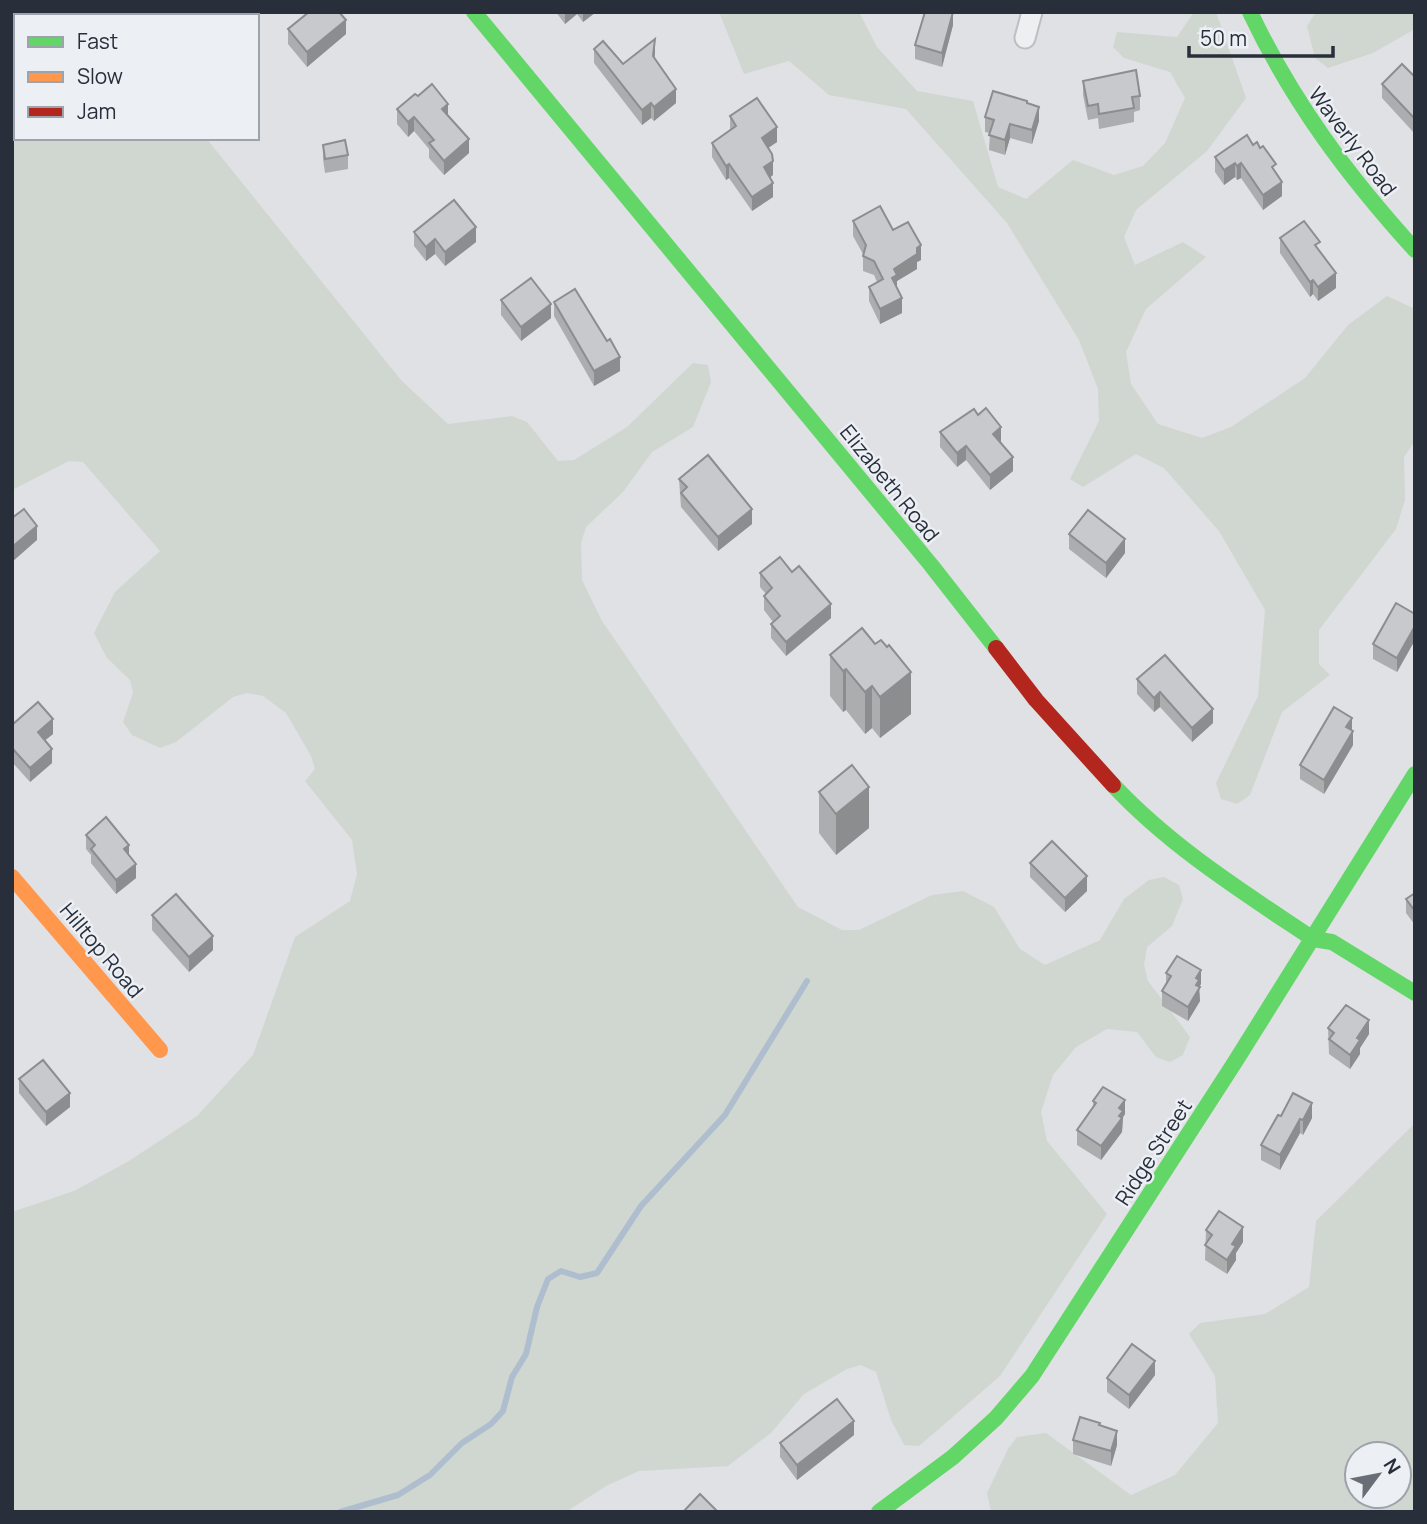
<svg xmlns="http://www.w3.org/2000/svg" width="1427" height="1524" viewBox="0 0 1427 1524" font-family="Manrope,sans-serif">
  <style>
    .green { fill: #d0d7d0; fill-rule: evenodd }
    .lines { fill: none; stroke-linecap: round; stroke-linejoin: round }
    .stream { stroke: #afbece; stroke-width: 6 }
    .street-casing { stroke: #bdbfc2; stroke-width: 23 }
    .street { stroke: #eeeff0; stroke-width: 19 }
    .fast { stroke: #63d668; stroke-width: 16 }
    .slow { stroke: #ff974d; stroke-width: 16 }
    .jam { stroke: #b3261e; stroke-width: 16 }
    .wall { fill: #abadaf }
    .shaded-wall { fill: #8b8d8f }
    .building { fill: #c7c9cc; stroke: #8b8d8f; stroke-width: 2 }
    .labels { text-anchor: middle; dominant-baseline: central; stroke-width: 5; stroke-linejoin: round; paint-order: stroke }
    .street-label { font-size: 21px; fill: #282f3b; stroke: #eceff4 }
  </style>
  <rect width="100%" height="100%" fill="#dfe1e4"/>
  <g class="green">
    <polygon points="12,12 109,12 111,16 16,16 16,138 206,138 401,380 448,424 512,416 527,422 558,461 574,460 627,427 693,363 708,365 711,382 693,427 652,452 623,492 586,527 581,543 582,580 602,621 798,907 842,930 859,930 932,895 963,891 994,907 1020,949 1045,965 1100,940 1124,899 1149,880 1164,877 1179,885 1183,899 1172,926 1147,947 1144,965 1148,981 1190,1037 1183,1055 1170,1062 1156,1057 1137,1032 1107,1029 1076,1047 1053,1075 1041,1112 1047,1141 1107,1214 1000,1376 919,1446 904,1445 891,1420 876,1372 861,1365 847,1369 804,1394 771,1433 728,1466 639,1471 606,1486 566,1512 12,1512 12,1212 74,1191 129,1161 197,1116 253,1055 295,937 350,901 357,874 352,840 305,781 315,769 311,756 286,713 263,696 247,693 233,697 176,742 160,748 132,735 123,722 133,693 130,680 107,658 94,633 115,592 160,551 83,462 69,461 12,490"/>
    <polygon points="719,12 859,12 877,47 917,91 973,101 998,187 1026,199 1073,160 1114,175 1143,166 1165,143 1185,98 1170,72 1124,58 1113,47 1117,32 1177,37 1194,12 1216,12 1246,98 1207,151 1136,210 1124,237 1135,265 1183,242 1206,257 1146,309 1126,352 1131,384 1158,424 1202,438 1231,427 1305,378 1348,325 1387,296 1415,309 1415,441 1404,457 1405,500 1396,529 1319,630 1319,664 1330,675 1282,712 1250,795 1237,804 1221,799 1216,783 1258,696 1265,610 1219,531 1164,468 1136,454 1083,487 1070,479 1099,421 1098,389 1079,340 1007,223 906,109 829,95 789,61 744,74"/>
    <polygon points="1316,12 1415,12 1415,29 1373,53 1328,68 1315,58 1307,26"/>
    <path d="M1415,1123v389h-424l-4,-19 21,-44 9,-12 29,-4 85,62 44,-20 43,-52 -3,-47 -26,-42 11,-11 65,-9 44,-27 7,-66zM1357,1454h42v42h-42z"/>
  </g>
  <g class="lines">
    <polyline class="stream" points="340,1512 398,1495 430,1475 462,1443 491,1424 503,1411 512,1377 526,1354 537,1307 548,1279 561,1271 580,1277 597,1273 641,1206 725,1115 807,981"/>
    <defs>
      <polyline id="street" points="1025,38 1032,12"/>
    </defs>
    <use href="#street" class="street-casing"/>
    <use href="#street" class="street"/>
    <g class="fast">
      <polyline points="474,12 931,565 996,648"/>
      <path d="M1250,12c43,91 98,164 165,238"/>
      <path d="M1113,785c58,62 130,107 200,154l19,3 83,51"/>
      <polyline points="879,1512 953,1457 996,1418 1032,1376 1235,1062 1415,774"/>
    </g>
    <polyline class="slow" points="12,877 160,1050"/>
    <polyline class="jam" points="996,648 1036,700 1113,785"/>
  </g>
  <g class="wall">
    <polygon points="556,12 596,12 583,22 577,14 565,24"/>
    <polygon points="953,25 942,67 915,59 915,45"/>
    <polygon points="288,29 346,34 307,67 288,44"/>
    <polygon points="594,49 623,64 655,53 654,59 676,103 654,121 651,118 642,125 594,63"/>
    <polygon points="1415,77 1415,134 1382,98 1382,84"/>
    <polygon points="1083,81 1140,96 1140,110 1134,112 1134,122 1099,129 1098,118 1088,120 1083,95"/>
    <polygon points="418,96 448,116 469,153 444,175 429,158 429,149 414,131 408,137 397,124 397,109"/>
    <polygon points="1027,103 1039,121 1032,144 1010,138 1005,155 989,150 990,133 985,132 985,117"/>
    <polygon points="730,116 777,142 768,148 773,175 770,177 773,197 752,211 729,178 726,180 712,157 712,143 730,130"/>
    <polygon points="323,145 348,155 348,169 325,173 323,159"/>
    <polygon points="1253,145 1276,173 1282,196 1263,210 1241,178 1237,180 1235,177 1224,185 1215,172 1215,157"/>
    <polygon points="853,221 893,230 908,222 921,260 917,262 917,269 897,281 897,289 902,313 880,324 869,301 869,287 877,282 874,275 863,271 863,254 853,236"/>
    <polygon points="414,232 476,242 445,266 435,254 426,261 414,246"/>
    <polygon points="1280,238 1320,251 1336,288 1318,301 1313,294 1310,297 1280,253"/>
    <polygon points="501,300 551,318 521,341 501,315"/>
    <polygon points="554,302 620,371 594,386 554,316"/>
    <polygon points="940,432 1001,442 1013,471 990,490 966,460 957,467 940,447"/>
    <polygon points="679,479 752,524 718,551 681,507"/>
    <polygon points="1069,534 1125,553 1106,578 1069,549"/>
    <polygon points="760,573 831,618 786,656 771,638 771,624 773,622 764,610 764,596 766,594 760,587"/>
    <polygon points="1415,614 1415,640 1397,672 1373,659 1373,644"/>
    <polygon points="830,655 911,714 880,738 872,728 865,734 846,710 843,712 830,696"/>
    <polygon points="1137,679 1213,723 1192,742 1160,707 1154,712 1137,694"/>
    <polygon points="12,725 53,734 45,740 52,763 30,782 12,762"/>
    <polygon points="1352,731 1353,745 1324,794 1300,779 1300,765"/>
    <polygon points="819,792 869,828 836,855 819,833"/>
    <polygon points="86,835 129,856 136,878 116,894 91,863 91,855 86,849"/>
    <polygon points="1030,863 1087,891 1065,912 1030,877"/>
    <polygon points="1415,893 1415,925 1406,913 1406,899"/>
    <polygon points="152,915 213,950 189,972 152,930"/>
    <polygon points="1166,973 1201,984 1199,987 1200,1001 1188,1021 1162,1006 1162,991 1166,985"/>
    <polygon points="1328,1028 1369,1034 1360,1048 1360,1054 1350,1069 1329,1054"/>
    <polygon points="19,1079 70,1107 46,1126 19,1093"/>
    <polygon points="1093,1101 1125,1114 1123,1117 1122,1132 1101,1160 1077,1145 1077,1130 1093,1107"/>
    <polygon points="1281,1116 1312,1118 1303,1135 1300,1133 1280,1170 1261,1160 1261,1145"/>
    <polygon points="1206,1230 1243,1242 1236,1253 1236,1260 1227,1274 1205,1260"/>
    <polygon points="1155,1375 1129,1409 1107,1392 1107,1378"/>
    <polygon points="1100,1425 1117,1445 1111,1466 1073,1454 1073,1440"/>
    <polygon points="854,1435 797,1480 780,1457 780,1443"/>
  </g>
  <g class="shaded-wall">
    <polygon points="565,12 577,12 577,14 565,24"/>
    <polygon points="583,12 596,12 583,22"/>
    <polygon points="953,12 953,25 942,67 942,53"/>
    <polygon points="346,20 346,34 307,67 307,52"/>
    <polygon points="655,39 655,53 653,71 653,56"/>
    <polygon points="676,89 676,103 654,121 654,107"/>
    <polygon points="651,103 651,118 642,125 642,110"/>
    <polygon points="448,104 448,118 442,109"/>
    <polygon points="1039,107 1039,121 1032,144 1032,130"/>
    <polygon points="414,117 414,131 408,137 408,122"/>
    <polygon points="1010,124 1010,138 1005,155 1005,140"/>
    <polygon points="777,127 777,142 762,152 762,138"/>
    <polygon points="469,139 469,153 444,175 444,161"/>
    <polygon points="773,161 773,175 764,182 764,167"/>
    <polygon points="1235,163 1235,177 1224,185 1224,170"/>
    <polygon points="1241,163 1241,178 1237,180 1237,166"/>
    <polygon points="729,164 729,178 726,180 726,166"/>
    <polygon points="1282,182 1282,196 1263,210 1263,195"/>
    <polygon points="773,183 773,197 752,211 752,197"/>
    <polygon points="476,227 476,242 445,266 445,252"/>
    <polygon points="435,239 435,254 426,261 426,247"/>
    <polygon points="921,245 921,260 917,262 917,248"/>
    <polygon points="917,254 917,269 897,281 897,289 892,278 894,269"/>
    <polygon points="1336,273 1336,288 1318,301 1318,287"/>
    <polygon points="1313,280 1313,294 1310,297 1310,282"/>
    <polygon points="902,298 902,313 880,324 880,309"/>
    <polygon points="551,304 551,318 521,341 521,327"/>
    <polygon points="620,357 620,371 594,386 594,371"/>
    <polygon points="1001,427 1001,442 993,448 993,434"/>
    <polygon points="966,446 966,460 957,467 957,453"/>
    <polygon points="1013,457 1013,471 990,490 990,475"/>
    <polygon points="752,509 752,524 718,551 718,537"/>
    <polygon points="37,526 37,540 12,562 12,547"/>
    <polygon points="1125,539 1125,553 1106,578 1106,563"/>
    <polygon points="831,604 831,618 786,656 786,642"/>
    <polygon points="1415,626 1415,640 1397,672 1397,658"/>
    <polygon points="846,669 846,710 843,712 843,671"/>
    <polygon points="911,672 911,714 880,738 880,697"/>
    <polygon points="872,686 872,728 865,734 865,692"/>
    <polygon points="1160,692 1160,707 1154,712 1154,698"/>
    <polygon points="1213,709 1213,723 1192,742 1192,728"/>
    <polygon points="1352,718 1352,732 1346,727"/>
    <polygon points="53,719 53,734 38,746 38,732"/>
    <polygon points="1353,731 1353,745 1324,794 1324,780"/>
    <polygon points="52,749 52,763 30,782 30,768"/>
    <polygon points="869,787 869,828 836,855 836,814"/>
    <polygon points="129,845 129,859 124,849"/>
    <polygon points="136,864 136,878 116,894 116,880"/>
    <polygon points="1087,876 1087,891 1065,912 1065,898"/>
    <polygon points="213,936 213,950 189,972 189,957"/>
    <polygon points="1201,970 1201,984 1199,987 1200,1001 1188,1021 1188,1007 1196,978"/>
    <polygon points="1369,1020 1369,1034 1360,1048 1360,1054 1350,1069 1350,1055 1357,1038"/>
    <polygon points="70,1093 70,1107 46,1126 46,1112"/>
    <polygon points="1125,1100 1125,1114 1123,1117 1122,1132 1101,1160 1101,1146 1119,1108"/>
    <polygon points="1312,1103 1312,1118 1303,1135 1303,1120"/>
    <polygon points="1300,1119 1300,1133 1280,1170 1280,1155"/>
    <polygon points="1243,1227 1243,1242 1236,1253 1236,1260 1227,1274 1227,1260 1232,1244"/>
    <polygon points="1155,1361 1155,1375 1129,1409 1129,1395"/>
    <polygon points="854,1421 854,1435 797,1480 797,1465"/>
    <polygon points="1117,1431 1117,1445 1111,1466 1111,1451"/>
  </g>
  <g class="building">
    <polygon points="309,12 339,12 346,20 307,52 288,29"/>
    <polygon points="925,12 953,12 942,53 915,45"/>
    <polygon points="655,39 653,56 676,89 654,107 651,103 642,110 594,49 603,41 623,64"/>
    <polygon points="1402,64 1415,77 1415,119 1382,84"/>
    <polygon points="1136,70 1140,96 1132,97 1134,108 1099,114 1098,104 1088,106 1083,81"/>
    <polygon points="432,84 448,104 442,109 469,139 444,161 429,143 434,140 414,117 408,122 397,109 415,94 418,96"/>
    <polygon points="993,91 1027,101 1027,103 1039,107 1032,130 1010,124 1005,140 989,135 994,120 985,117"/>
    <polygon points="757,98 777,127 762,138 772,154 773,161 764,167 773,183 752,197 729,164 726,166 712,143 736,126 730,116"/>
    <polygon points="1247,135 1253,145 1257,142 1260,148 1263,146 1276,164 1272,167 1282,182 1263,195 1241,163 1237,166 1235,163 1224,170 1215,157"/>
    <polygon points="345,140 348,155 325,159 323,145"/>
    <polygon points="454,200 476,227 445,252 435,239 426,247 414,232"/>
    <polygon points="880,206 893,230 908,222 921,245 917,248 917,254 894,269 897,275 892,278 902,298 880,309 869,287 883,279 874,261 863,256 866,245 853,221"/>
    <polygon points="1304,221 1320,242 1315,245 1336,273 1318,287 1313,280 1310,282 1280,238"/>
    <polygon points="531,278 551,304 521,327 501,300"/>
    <polygon points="575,289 607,341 610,339 620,357 594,371 554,302"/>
    <polygon points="986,408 1001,427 993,434 1013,457 990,475 966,446 957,453 940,432 974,409 978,415"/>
    <polygon points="708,455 752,509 718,537 681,493 687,487 679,479"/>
    <polygon points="24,509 37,526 12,547 12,518"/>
    <polygon points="1088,510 1125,539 1106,563 1069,534"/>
    <polygon points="780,557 792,572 799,566 831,604 786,642 771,624 780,616 764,596 772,588 760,573"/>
    <polygon points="1396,603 1415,614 1415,626 1397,658 1373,644"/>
    <polygon points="862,628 875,644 881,640 887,647 889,645 911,672 880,697 872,686 865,692 846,669 843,671 830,655"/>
    <polygon points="1165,655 1213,709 1192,728 1160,692 1154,698 1137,679"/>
    <polygon points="38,702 53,719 38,732 52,749 30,768 12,748 12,725"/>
    <polygon points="1334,707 1352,718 1346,727 1353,731 1324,780 1300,765"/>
    <polygon points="852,765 869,787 836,814 819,792"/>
    <polygon points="106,817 129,845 124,849 136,864 116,880 91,849 95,845 86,835"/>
    <polygon points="1052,841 1087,876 1065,898 1030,863"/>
    <polygon points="1415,893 1415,911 1406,899"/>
    <polygon points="176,894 213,936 189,957 152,915"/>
    <polygon points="1177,956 1201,970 1196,978 1199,980 1196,985 1200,987 1188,1007 1162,991 1171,976 1166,973"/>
    <polygon points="1346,1005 1369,1020 1357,1038 1360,1040 1350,1055 1329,1039 1334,1033 1328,1028"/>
    <polygon points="43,1060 70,1093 46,1112 19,1079"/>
    <polygon points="1103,1087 1125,1100 1119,1108 1123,1111 1119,1116 1122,1118 1101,1146 1077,1130 1096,1103 1093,1101"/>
    <polygon points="1293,1093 1312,1103 1303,1120 1300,1119 1280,1155 1261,1145 1278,1115 1281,1116"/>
    <polygon points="1219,1211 1243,1227 1232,1244 1236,1246 1227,1260 1205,1245 1212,1235 1206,1230"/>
    <polygon points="1132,1344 1155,1361 1129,1395 1107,1378"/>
    <polygon points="837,1399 854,1421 797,1465 780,1443"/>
    <polygon points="1080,1417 1100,1423 1099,1425 1117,1431 1111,1451 1073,1440"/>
    <polygon points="700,1494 718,1512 683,1512"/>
  </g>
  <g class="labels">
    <g class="street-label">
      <text transform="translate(1353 141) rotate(53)">Waverly Road</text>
      <text transform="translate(890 483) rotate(51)">Elizabeth Road</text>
      <text transform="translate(102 950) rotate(50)">Hilltop Road</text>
      <text transform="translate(1153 1152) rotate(-57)">Ridge Street</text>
    </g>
  </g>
  <rect width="1427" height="1524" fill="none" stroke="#282f3b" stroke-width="28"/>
  <rect x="14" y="14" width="245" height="126" fill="#eceff4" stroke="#9ea2aa" stroke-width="2"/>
  <rect x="28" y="37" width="35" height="10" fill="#63d668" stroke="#9ea2aa" stroke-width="2"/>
  <text x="77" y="49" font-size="21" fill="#282f3b">Fast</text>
  <rect x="28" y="72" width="35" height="10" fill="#ff974d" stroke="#9ea2aa" stroke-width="2"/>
  <text x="77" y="84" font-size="21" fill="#282f3b">Slow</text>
  <rect x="28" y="107" width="35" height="10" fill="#b3261e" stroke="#9ea2aa" stroke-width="2"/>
  <text x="77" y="119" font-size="21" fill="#282f3b">Jam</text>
  <g transform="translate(1378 1475) rotate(58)"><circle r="33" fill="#eceff4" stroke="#9ea2aa" stroke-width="2"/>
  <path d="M0-5L12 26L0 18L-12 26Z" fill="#686d76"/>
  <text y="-10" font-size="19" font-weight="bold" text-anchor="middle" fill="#282f3b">N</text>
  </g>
  <path d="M1189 46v10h144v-10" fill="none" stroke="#282f3b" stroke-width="3.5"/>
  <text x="1200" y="46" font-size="21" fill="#282f3b" stroke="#eceff4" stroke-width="5" paint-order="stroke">50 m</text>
</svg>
